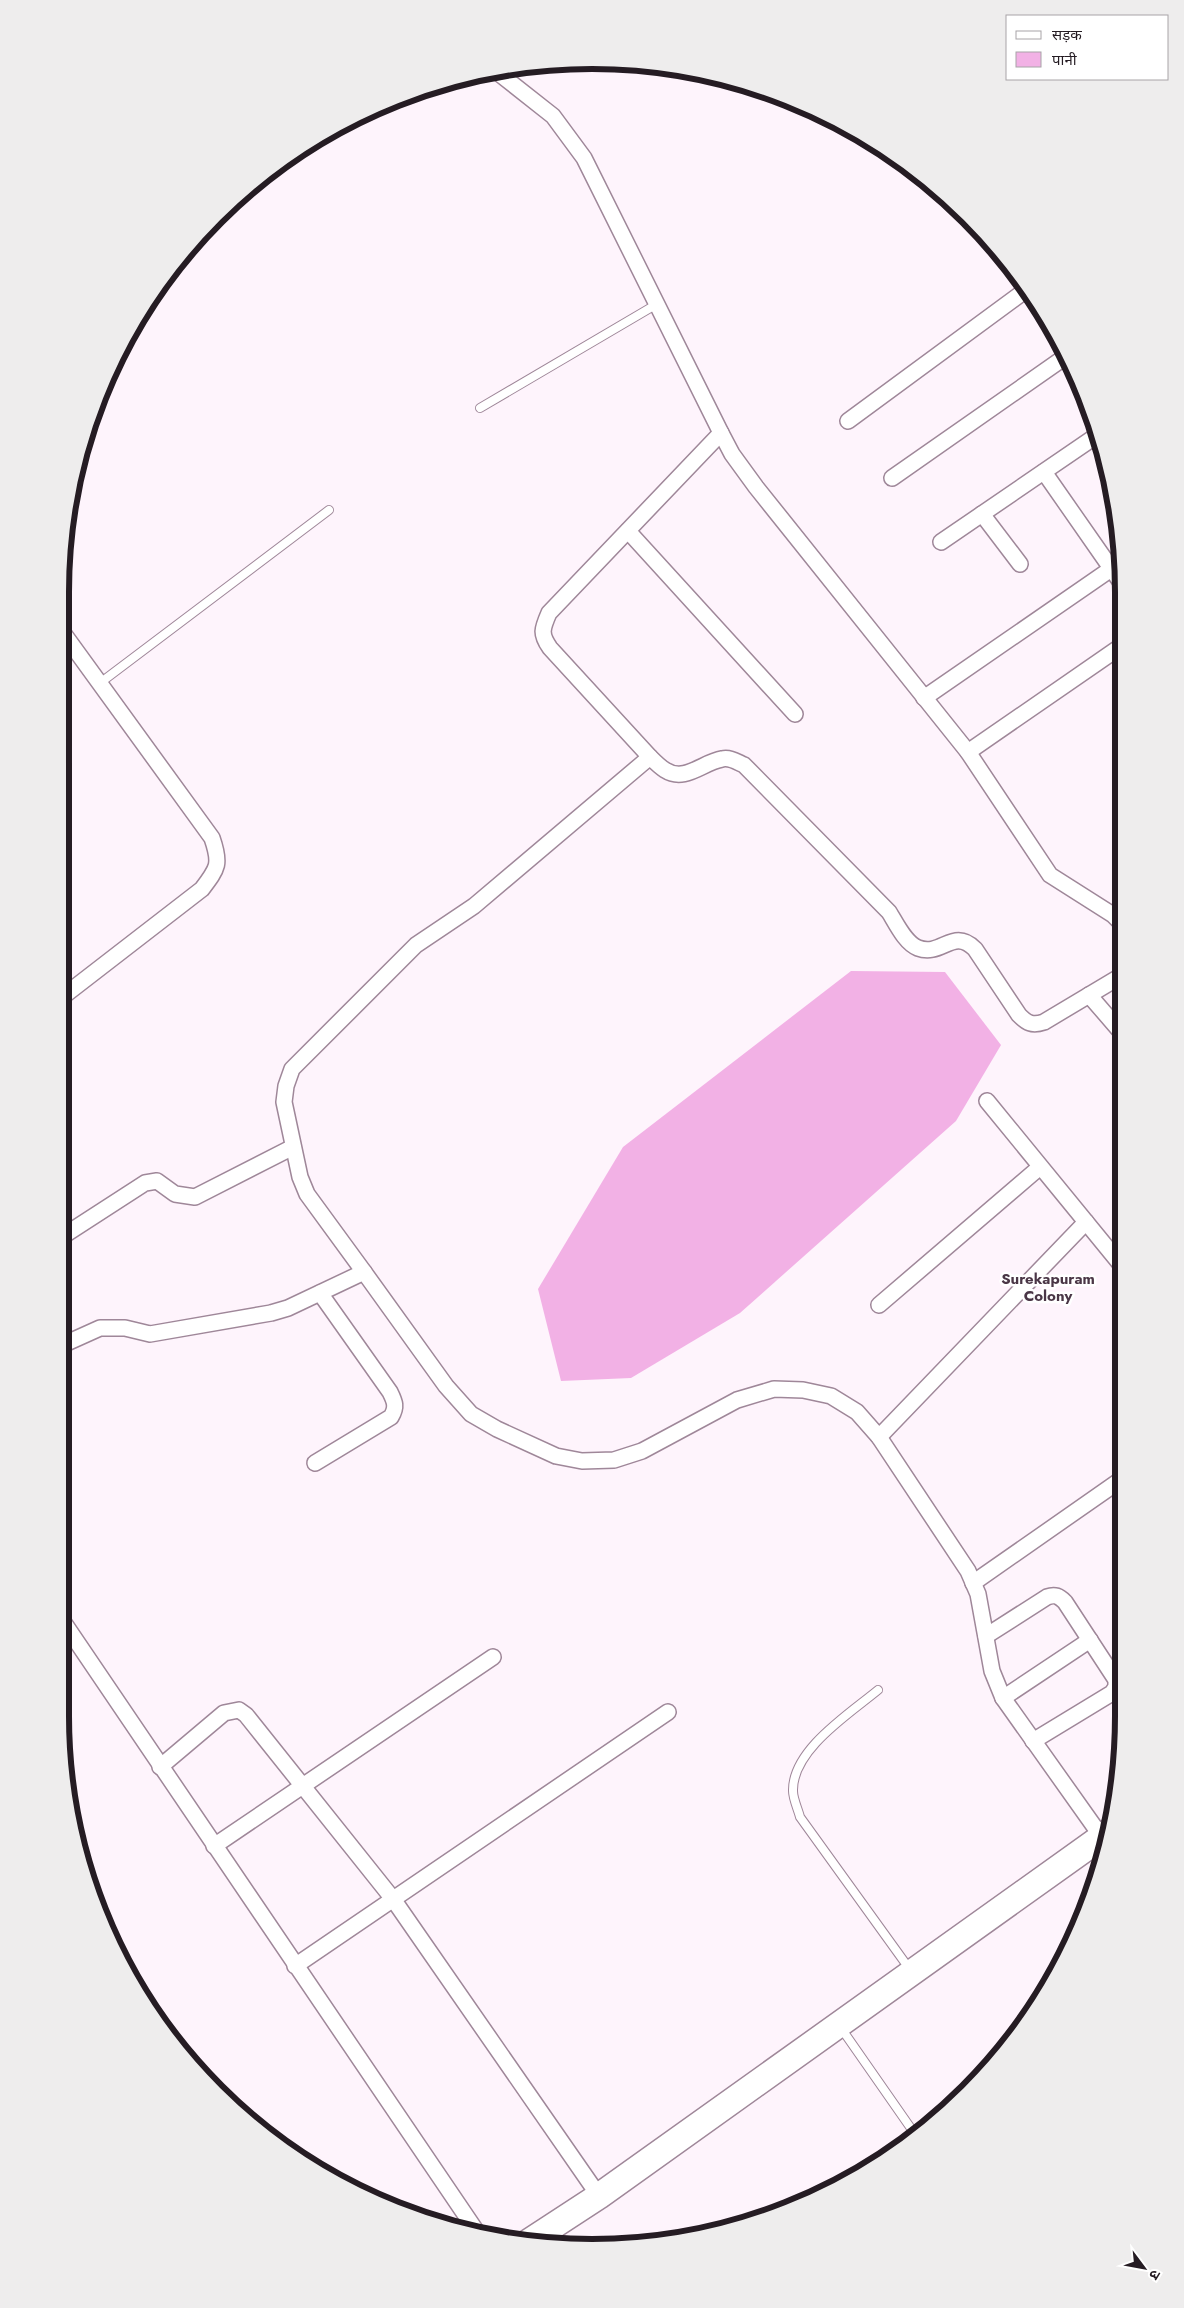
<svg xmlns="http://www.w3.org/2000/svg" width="1184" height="2308" viewBox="0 0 1184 2308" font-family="Jost,'Noto Sans Devanagari',sans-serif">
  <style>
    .water { fill: #f2b1e5 }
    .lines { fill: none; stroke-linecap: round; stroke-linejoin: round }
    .service-casing { stroke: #9f8799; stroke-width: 10 }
    .minor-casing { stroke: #9f8799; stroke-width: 18 }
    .trunk-casing { stroke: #9f8799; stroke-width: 28 }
    .service { stroke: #fff; stroke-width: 8 }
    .minor { stroke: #fff; stroke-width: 15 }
    .trunk { stroke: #fff; stroke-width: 25 }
    .labels { text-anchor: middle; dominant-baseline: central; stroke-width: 5; stroke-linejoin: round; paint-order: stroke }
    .neighbourhood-label { font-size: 15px; font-weight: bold; fill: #4a3646; stroke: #fff }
    .rim { fill: none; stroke: #251c23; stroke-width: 6 }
  </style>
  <rect width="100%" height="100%" fill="#fef4fc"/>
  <polygon class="water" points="851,971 945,972 1001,1045 956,1121 740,1313 631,1378 561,1381 538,1289 623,1147"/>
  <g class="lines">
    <defs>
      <g id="service">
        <polyline points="480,408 657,304"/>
        <polyline points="100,683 329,510"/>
        <path d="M878,1690c-29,24 -86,60 -85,101 0,8 5,18 7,26l111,154"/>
        <polyline points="841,2028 917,2137"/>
      </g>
      <g id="minor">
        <polyline points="496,71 553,116 584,158 721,433 732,454 756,487 968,752 1050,875 1113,915 1121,923"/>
        <polyline points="848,421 1026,290 1029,293"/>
        <polyline points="1044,472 1120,581"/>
        <polyline points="892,478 1065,357"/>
        <polyline points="982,514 1020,564"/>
        <polyline points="628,531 795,714"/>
        <polyline points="941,542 1096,436"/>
        <polyline points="924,698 1111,569"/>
        <polyline points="968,752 1120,647"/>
        <path d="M650,757l-100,-109c-10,-14 -8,-19 -1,-35l172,-180"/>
        <polyline points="1089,995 1121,1032"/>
        <path d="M61,998l141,-109c16,-21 19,-25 10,-51l-151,-208"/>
        <polyline points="987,1101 1122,1266"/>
        <polyline points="60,1238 145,1183 157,1181 175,1194 195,1197 293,1147"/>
        <path d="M364,1272l-57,-78 -7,-17 -16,-75 2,-16 6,-17 124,-124 58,-39 176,-149c5,5 10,10 15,13 20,13 38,-8 57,-11 8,-2 15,3 22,6l145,147c7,11 16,31 29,36 24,9 35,-21 57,1l44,66c8,8 13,11 25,7l77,-46"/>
        <polyline points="879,1305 1040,1167"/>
        <polyline points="60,1346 100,1328 125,1328 150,1334 271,1313 288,1308 364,1272 446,1386 471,1414 497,1429 556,1456 582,1461 614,1460 642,1451 737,1400 774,1389 803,1390 831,1396 857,1412 879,1437 968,1571 978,1594 992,1671 1003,1698 1101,1836"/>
        <polyline points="879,1437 1086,1222"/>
        <path d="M315,1463l76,-46c6,-10 4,-15 -1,-25l-70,-99"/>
        <polyline points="973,1583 1122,1479"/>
        <polyline points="60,1617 479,2235"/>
        <path d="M986,1636l61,-39c8,-3 12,-1 18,5l51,78v7l-4,6 -79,48"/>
        <polyline points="1003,1698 1090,1640"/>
        <polyline points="160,1767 224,1713 239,1710 246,1715 393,1899 599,2196"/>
        <polyline points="214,1846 493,1657"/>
        <polyline points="295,1966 668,1712"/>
      </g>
      <polyline id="trunk" points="527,2243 599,2196 1110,1831"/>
    </defs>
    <use href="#service" class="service-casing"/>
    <use href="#minor" class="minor-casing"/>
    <use href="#trunk" class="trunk-casing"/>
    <use href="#service" class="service"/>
    <use href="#minor" class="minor"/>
    <use href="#trunk" class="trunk"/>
  </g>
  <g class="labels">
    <g class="neighbourhood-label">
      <text x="1048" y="1279">Surekapuram<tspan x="1048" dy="17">Colony</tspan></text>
    </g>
  </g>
  <path d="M0 0H1184V2308H0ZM592 69H592A523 523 0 0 1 1115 592V1716A523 523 0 0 1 592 2239H592A523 523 0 0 1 69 1716V592A523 523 0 0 1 592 69Z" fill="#eeeded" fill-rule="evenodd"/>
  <path class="rim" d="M592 69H592A523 523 0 0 1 1115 592V1716A523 523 0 0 1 592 2239H592A523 523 0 0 1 69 1716V592A523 523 0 0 1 592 69Z"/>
  <rect x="1006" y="15" width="162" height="65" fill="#ffffff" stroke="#a8a4a7"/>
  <rect x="1016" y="31" width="25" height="8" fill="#ffffff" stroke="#a8a4a7"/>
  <text x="1052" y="40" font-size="15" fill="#251c23">सड़क</text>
  <rect x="1016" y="52" width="25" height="15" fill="#f2b1e5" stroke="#a8a4a7"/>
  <text x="1052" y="65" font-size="15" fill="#251c23">पानी</text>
  <g transform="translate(1144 2268) rotate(122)" stroke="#ffffff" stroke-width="4" paint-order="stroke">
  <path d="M0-4L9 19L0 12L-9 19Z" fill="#251c23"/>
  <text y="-8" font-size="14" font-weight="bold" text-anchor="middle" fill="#251c23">उ</text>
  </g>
</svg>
